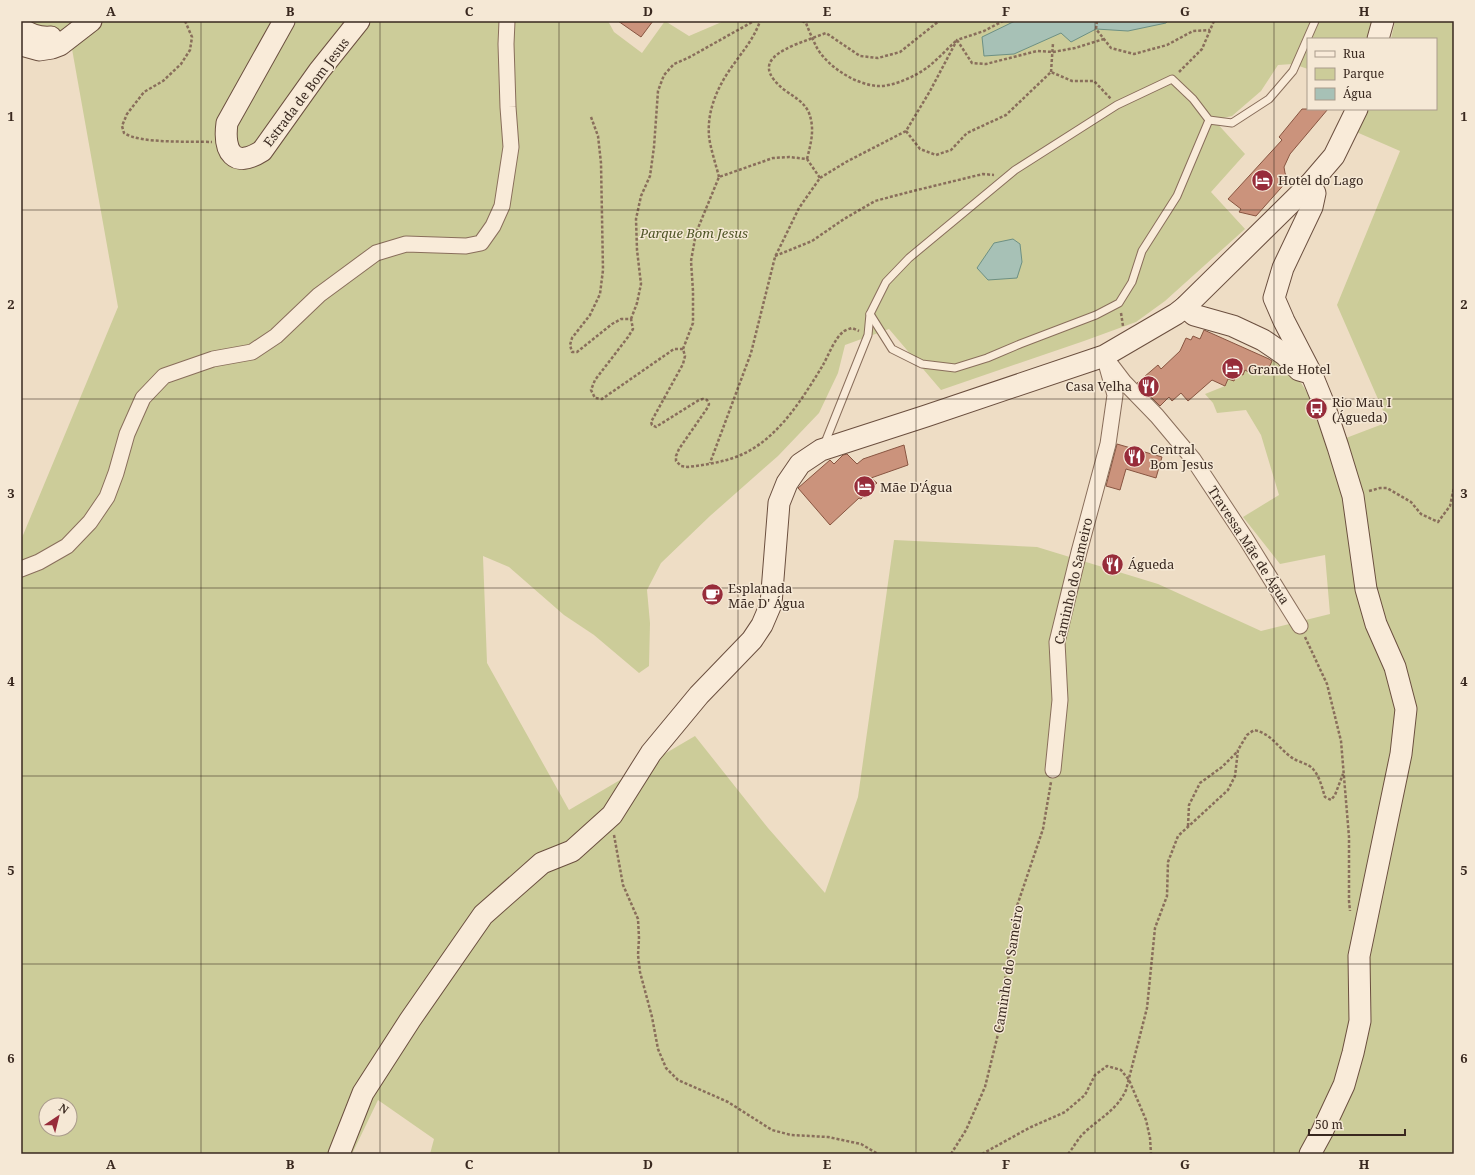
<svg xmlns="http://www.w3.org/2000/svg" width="1475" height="1175" viewBox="0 0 1475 1175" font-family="'Noto Serif',serif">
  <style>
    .green { fill: #cc9; fill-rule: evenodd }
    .water { fill: #a7c1b6; stroke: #6d9083 }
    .building { fill: #cb937c; stroke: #885541 }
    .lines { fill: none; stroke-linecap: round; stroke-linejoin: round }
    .service-casing { stroke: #896e5b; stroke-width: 9 }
    .minor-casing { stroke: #896e5b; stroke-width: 17 }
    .secondary-casing { stroke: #6b4f3f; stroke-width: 23 }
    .path { stroke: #896e5b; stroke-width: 2.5; stroke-dasharray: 3 2; stroke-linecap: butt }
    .service { stroke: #f9ebd9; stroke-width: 7 }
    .minor { stroke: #f9ebd9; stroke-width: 15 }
    .secondary { stroke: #f9ebd9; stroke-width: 21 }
    .grid { fill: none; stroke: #39281f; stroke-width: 1; stroke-opacity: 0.55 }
    .labels { text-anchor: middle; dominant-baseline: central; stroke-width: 3; stroke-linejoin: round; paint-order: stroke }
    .street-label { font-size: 13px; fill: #39281f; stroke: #f5e8d5 }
    .poi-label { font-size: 13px; fill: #39281f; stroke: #f5e8d5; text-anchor: start }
    .park-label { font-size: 13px; font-style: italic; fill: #4f5526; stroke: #f5e8d5 }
    .neatline { fill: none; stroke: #39281f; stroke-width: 1.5 }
    .grid-label { font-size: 13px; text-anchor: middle; font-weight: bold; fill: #39281f }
  </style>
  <rect width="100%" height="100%" fill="#eeddc5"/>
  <path class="green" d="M25,21h583l6,11 28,21 23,-32 24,15 35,-15h650l-5,18h-61v30l-15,-5 -15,1 -17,26 -29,25 -18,4 31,34 -34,38 34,37 -80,72 -29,21 -52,19 -143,49 -52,-61 -44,16 -7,28 -19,40 -41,43 -68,60 -49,47 -14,27 3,33 -1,43 -10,7 -45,-38 -30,-20 -55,-48 -26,-11 4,107 82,147 126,-74 73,92 57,65 33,-96 36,-257 143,7 121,37 103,47 69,-17 -5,-59 -45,9 -37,-47 36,-22 -18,-60 -15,-25 -29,3 -4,-10 -8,-9 20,-8 3,-7 6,2 3,-8 6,2 2,-5 7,4 2,-5 6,3 2,-5 6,3 4,-10c33,12 45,53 57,82l17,-4 42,-16 -51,-117 63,-154 -46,-20 11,-22h71v-70h-45l4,-18h59v1133h-1024l4,-15 -56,-39 -26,54h-331v-614l97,-233 -46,-258zM46,1105h24v24h-24z"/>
  <g class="water">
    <polygon points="1015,21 1168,21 1166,23 1128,31 1096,29 1071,42 1061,33 1014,54 984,56 982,37"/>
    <polygon points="1013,239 1020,244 1022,262 1017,278 988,280 977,268 994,243"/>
  </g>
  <g class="building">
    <polygon points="618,21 653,21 641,37"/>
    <polygon points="1302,109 1328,109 1290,154 1284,167 1285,173 1288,180 1256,216 1239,212 1241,209 1228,199 1282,140 1279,137"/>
    <polygon points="1204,330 1269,359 1272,361 1268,370 1262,367 1260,372 1254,369 1252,374 1245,370 1243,375 1237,373 1234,381 1228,379 1225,386 1212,380 1188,401 1181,393 1172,401 1169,397 1160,406 1137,383 1158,365 1161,369 1180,351 1186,338 1191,340 1193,336 1200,339"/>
    <polygon points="1117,444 1162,457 1156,478 1126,469 1120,490 1106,486"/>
    <polygon points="904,445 908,465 871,478 877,483 861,499 859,498 830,525 798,488 830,460 834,464 843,455 847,454 857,464 863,459"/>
  </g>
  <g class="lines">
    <defs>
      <g id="service">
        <polyline points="870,314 892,349 922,364 955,368 987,358 1020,344 1096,315 1119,303 1132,282 1142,251 1177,196 1209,120"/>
        <polyline points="824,445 868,335 870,314 886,282 909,258 1015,170 1117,105 1172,79 1193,99 1209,120 1232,123 1269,99 1293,71 1315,21"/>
      </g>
      <g id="minor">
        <polyline points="1108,361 1124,382 1157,416 1193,459 1246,539 1300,626"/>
        <polyline points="21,569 39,562 67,546 90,522 107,497 116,473 127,434 143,398 164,376 213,359 252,352 276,336 319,295 376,253 406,244 466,246 481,243 493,226 502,206 511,147 508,107 506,44 507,21"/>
        <polyline points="1053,770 1060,700 1057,642 1079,552 1108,444 1115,395 1104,356"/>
      </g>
      <g id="secondary">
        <path d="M284,21l-57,102c-4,29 7,46 35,28l57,-80 40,-50"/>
        <path d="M21,28c9,7 19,10 30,9"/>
        <polyline points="1378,39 1383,21"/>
        <polyline points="21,45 39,50 52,48 60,45 91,21"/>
        <polyline points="1185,307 1194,315 1233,326 1263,340 1285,355 1299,370 1306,372"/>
        <polyline points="339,1154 363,1093 410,1020 483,915 542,863 572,851 612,815 651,753 699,695 752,640 762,625 771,604 779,503 787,483 800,464 821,450 926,416 1104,356 1176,314 1185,307 1310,184 1334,156 1357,109"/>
        <polyline points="1310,1154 1322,1132 1344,1085 1353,1053 1360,1021 1359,956 1401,754 1406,709 1395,667 1376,624 1366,589 1353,496 1338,447 1323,402 1312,375 1284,321 1274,298 1283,268 1312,207 1315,193 1310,184"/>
      </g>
    </defs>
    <use href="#service" class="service-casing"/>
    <use href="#minor" class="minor-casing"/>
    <use href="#secondary" class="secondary-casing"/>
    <g class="path">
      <path d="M185,21l7,16 -2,13 -9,14 -18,17 -19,11 -17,22 -5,12 2,7c16,11 67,8 88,9"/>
      <path d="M802,21l4,2c3,8 7,17 11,25 11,19 38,36 60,38 16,1 39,-10 51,-19 10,-8 20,-19 29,-27l15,23 14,1 51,-13 16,1 22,-4 29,-9"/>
      <polyline points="1097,21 1096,29 1111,48 1134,54 1167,45 1193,31 1210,30"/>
      <polyline points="1051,72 1053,43"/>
      <polyline points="1179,72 1202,49 1214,21"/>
      <path d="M591,117l7,19 3,27 2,107 -3,24 -10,21 -18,23 -2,7 2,7h5l35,-28 9,-5h10l2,10 -5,8 -33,43 -4,10 4,8 7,1 72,-50h9l2,7 -2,8 -32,58 1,3 4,2 3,-2 40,-25 4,-1 4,1 2,4 -1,3 -29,42 -3,7v5l5,5 7,1c15,-2 30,-4 45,-9 42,-14 68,-57 90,-93 5,-9 12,-27 20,-33 2,-2 6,-3 9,-4l7,3"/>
      <polyline points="906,131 920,149 936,155 951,150 967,133 1006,115 1051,72 1072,81 1094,81 1111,99"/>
      <path d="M807,159c4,-16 8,-30 2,-46 -5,-12 -17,-17 -27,-25 -24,-21 -12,-32 12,-43 11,-4 21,-8 32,-12l34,23 18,2 22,-6 39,-31"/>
      <path d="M719,177c-3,-12 -9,-30 -10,-41 -2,-25 8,-48 22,-68 11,-16 23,-29 29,-47"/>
      <polyline points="820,178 846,162 906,131 930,91 957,40 984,31 1003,21"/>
      <polyline points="775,256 812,241 844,219 875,201 913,191 983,174 994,175"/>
      <polyline points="1121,313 1123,326"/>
      <polyline points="631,319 637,303 641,284 637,250 636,219 641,196 650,176 654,147 658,91 664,75 674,64 688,58 754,21"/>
      <polyline points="683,349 693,323 693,291 691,261 696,233 719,177 773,158 789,157 807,159 820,178 799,208 775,257 751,353 710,463"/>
      <polyline points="1369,491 1380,488 1387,488 1411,502 1421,514 1438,522 1450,506 1454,487"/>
      <polyline points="1305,637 1327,684 1341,741 1349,837 1349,901 1350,911"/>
      <polyline points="1188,826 1189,805 1200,783 1222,767 1238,751"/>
      <polyline points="614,835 623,885 638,919 639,938 638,955 640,972 652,1017 658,1049 666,1068 678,1080 728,1102 772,1130 791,1135 828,1137 861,1144 878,1154"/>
      <polyline points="951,1154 966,1130 985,1087 998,1034 1006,973 1017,906 1043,829 1051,782"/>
      <polyline points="982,1154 1029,1128 1065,1112 1085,1095 1095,1075 1107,1066 1121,1070 1129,1080 1146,1120 1150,1138 1151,1154"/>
      <path d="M1068,1154c6,-7 10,-16 17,-22 15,-14 32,-22 41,-42l21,-82 8,-80 12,-32 1,-34 10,-26 50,-46 7,-14 3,-26 9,-15 7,-5c19,4 24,19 40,29 5,3 15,5 19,10 7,8 9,19 12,28l6,3 4,-5 8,-21"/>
    </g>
    <use href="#service" class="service"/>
    <use href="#minor" class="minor"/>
    <use href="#secondary" class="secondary"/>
  </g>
  <path class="grid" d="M201,21v1133M380,21v1133M559,21v1133M738,21v1133M916,21v1133M1095,21v1133M1274,21v1133M21,210h1433M21,399h1433M21,588h1433M21,776h1433M21,964h1433"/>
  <defs>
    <symbol id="hotel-disc" viewBox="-11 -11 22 22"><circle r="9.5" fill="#972c3a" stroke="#f5e8d5"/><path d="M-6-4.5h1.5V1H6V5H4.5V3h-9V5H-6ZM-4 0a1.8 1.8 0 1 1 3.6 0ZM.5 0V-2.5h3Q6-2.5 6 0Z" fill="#fff"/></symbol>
    <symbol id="restaurant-disc" viewBox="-11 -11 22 22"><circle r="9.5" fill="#972c3a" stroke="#f5e8d5"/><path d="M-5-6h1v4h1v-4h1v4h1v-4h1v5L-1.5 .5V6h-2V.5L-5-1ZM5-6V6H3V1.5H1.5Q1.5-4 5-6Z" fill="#fff"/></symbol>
    <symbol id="bus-disc" viewBox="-11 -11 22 22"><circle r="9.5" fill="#972c3a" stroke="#f5e8d5"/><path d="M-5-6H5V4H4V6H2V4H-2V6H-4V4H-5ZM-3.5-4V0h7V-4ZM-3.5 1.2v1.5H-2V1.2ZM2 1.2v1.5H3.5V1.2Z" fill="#fff"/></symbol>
    <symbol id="cafe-disc" viewBox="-11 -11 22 22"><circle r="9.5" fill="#972c3a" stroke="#f5e8d5"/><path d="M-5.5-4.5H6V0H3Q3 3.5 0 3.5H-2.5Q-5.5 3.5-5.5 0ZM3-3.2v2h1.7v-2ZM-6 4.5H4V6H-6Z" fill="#fff"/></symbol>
  </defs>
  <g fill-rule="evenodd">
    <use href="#hotel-disc" x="1250" y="168" width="25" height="25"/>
    <use href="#hotel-disc" x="1220" y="356" width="25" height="25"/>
    <use href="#restaurant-disc" x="1136" y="374" width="25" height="25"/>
    <use href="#bus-disc" x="1304" y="396" width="25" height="25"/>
    <use href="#restaurant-disc" x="1122" y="444" width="25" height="25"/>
    <use href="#hotel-disc" x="852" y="474" width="25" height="25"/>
    <use href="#restaurant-disc" x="1100" y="552" width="25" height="25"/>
    <use href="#cafe-disc" x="700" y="582" width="25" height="25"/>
  </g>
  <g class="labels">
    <g class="street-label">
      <text transform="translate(306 92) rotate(-53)">Estrada de Bom Jesus</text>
      <text transform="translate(1249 545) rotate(57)">Travessa Mãe de Água</text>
      <text transform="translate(1073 581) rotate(-77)">Caminho do Sameiro</text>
      <text transform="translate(1008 969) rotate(-81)">Caminho do Sameiro</text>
    </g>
    <g class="poi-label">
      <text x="1278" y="180">Hotel do Lago</text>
      <text x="1248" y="369">Grande Hotel</text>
      <text x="1132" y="386" text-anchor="end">Casa Velha</text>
      <text x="1332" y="402">Rio Mau I<tspan x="1332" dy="15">(Águeda)</tspan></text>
      <text x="1150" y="449">Central<tspan x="1150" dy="15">Bom Jesus</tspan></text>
      <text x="880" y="487">Mãe D'Água</text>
      <text x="1128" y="564">Águeda</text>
      <text x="728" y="588">Esplanada<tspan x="728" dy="15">Mãe D' Água</tspan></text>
    </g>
    <g class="park-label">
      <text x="694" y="233">Parque Bom Jesus</text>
    </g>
  </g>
  <rect width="1475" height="1175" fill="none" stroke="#f5e8d5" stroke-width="44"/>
  <rect x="1307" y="38" width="130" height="72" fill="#f5e8d5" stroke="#aa9b8c"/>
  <rect x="1315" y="51" width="20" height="6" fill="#f9ebd9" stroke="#aa9b8c"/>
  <text x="1343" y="58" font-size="12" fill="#39281f">Rua</text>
  <rect x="1315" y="68" width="20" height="12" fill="#cccc99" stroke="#aa9b8c"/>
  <text x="1343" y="78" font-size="12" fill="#39281f">Parque</text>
  <rect x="1315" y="88" width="20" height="12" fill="#a7c1b6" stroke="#aa9b8c"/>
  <text x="1343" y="98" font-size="12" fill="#39281f">Água</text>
  <g transform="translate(58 1117) rotate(35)"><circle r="19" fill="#f5e8d5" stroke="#aa9b8c"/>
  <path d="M0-3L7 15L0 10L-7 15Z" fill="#972c3a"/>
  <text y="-6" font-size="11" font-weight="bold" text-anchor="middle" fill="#39281f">N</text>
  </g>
  <path d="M1309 1129v6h96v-6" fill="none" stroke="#39281f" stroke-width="2"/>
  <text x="1315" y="1129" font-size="12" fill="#39281f" stroke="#f5e8d5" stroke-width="3" paint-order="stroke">50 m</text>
  <rect x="22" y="22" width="1431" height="1131" class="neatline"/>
  <g class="grid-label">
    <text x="111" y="16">A</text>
    <text x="290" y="16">B</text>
    <text x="469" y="16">C</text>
    <text x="648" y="16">D</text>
    <text x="827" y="16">E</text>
    <text x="1006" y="16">F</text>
    <text x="1185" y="16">G</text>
    <text x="1364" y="16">H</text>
    <text x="11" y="121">1</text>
    <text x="1464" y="121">1</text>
    <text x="11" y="309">2</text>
    <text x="1464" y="309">2</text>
    <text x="11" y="498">3</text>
    <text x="1464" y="498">3</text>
    <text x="11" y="686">4</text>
    <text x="1464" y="686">4</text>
    <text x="11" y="875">5</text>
    <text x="1464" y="875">5</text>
    <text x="11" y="1063">6</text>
    <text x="1464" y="1063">6</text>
    <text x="111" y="1169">A</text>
    <text x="290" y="1169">B</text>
    <text x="469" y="1169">C</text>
    <text x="648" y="1169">D</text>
    <text x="827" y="1169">E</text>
    <text x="1006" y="1169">F</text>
    <text x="1185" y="1169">G</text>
    <text x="1364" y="1169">H</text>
  </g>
</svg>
